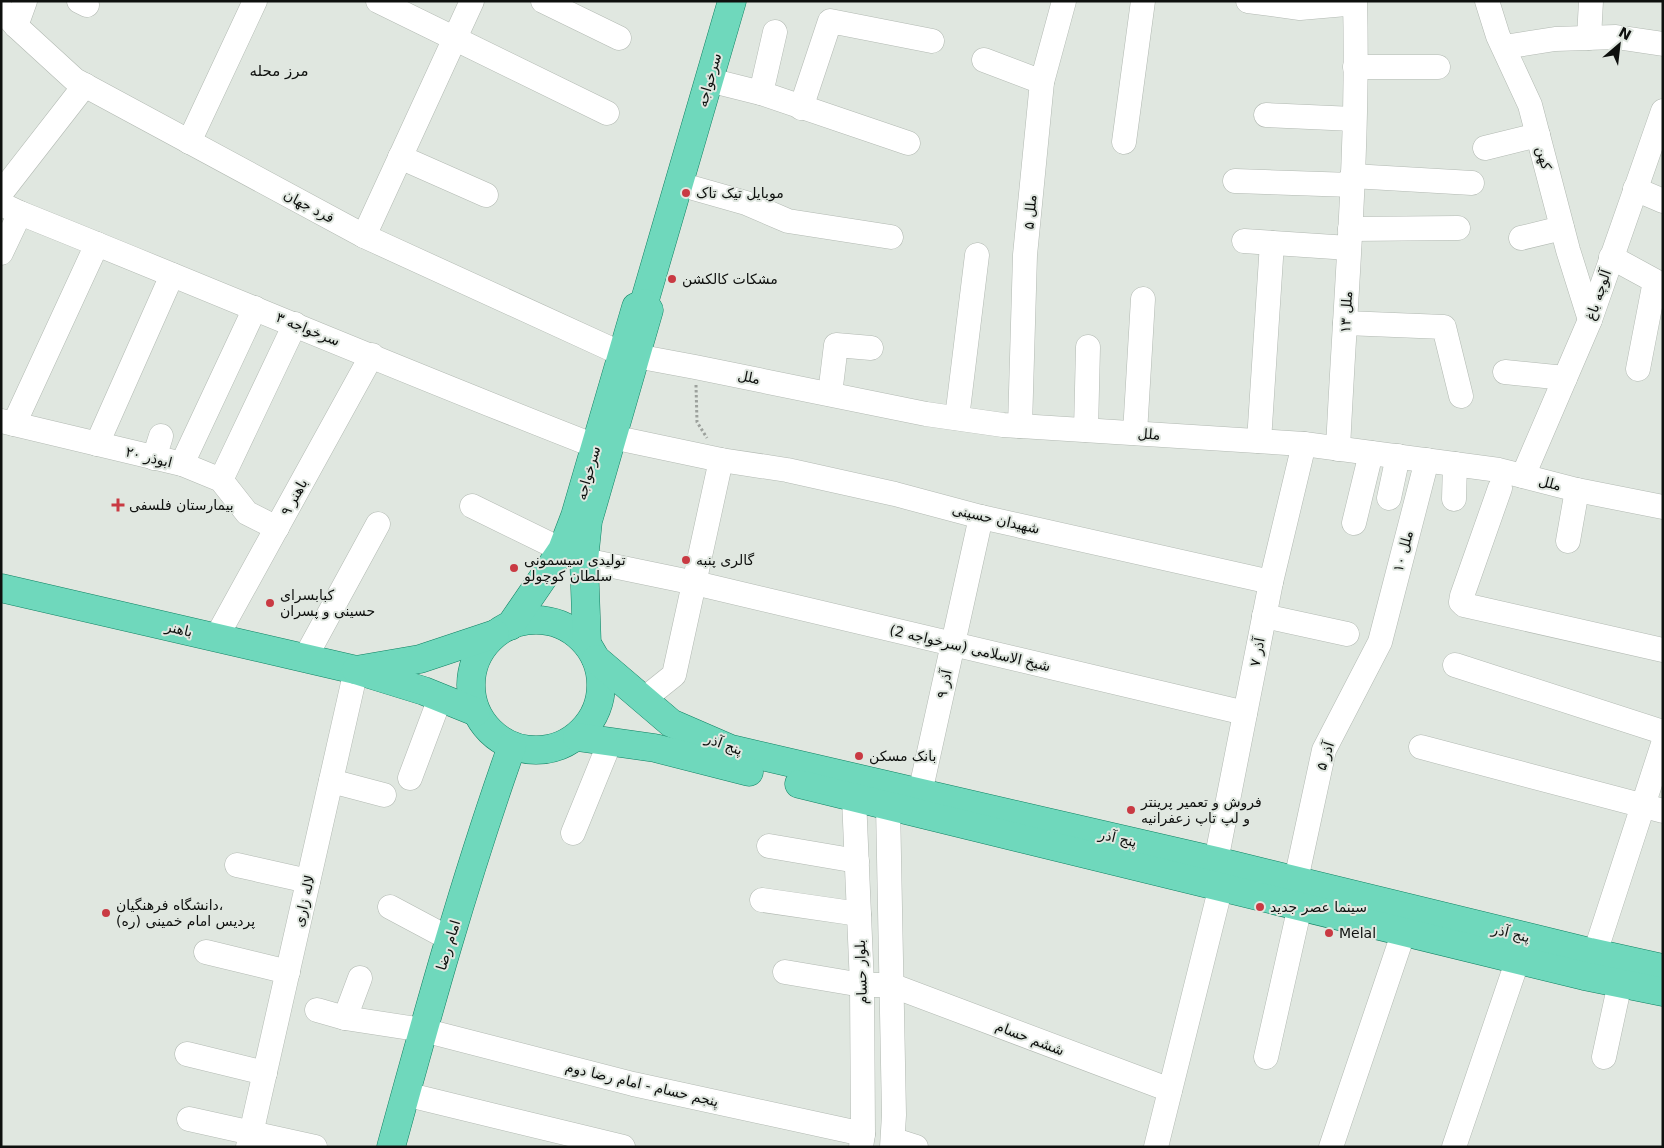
<svg xmlns="http://www.w3.org/2000/svg" width="1664" height="1148" viewBox="0 0 1664 1148" font-family="'DejaVu Sans',Cairo,sans-serif">
  <style>
    .lines { fill: none; stroke-linecap: round; stroke-linejoin: round }
    .minor-casing { stroke: #b2b9b2; stroke-width: 25 }
    .major-casing { stroke: #0f8162; stroke-width: 29 }
    .path { stroke: #9ca19c; stroke-width: 3; stroke-dasharray: 2.5 2.5; stroke-linecap: butt }
    .minor { stroke: #fff; stroke-width: 24 }
    .major { stroke: #6fd8bc; stroke-width: 28 }
    .poi-dot { fill: #c93a43; stroke: #e0e7e0; stroke-width: 2 }
    .labels { text-anchor: middle; dominant-baseline: central; stroke-width: 4; stroke-linejoin: round; paint-order: stroke }
    .street-label { font-size: 14px; fill: #0e100e; stroke: #e0e7e0 }
    .poi-label { font-size: 14px; fill: #0e100e; stroke: #e0e7e0; text-anchor: start }
    .neighbourhood-label { font-size: 15px; fill: #0e100e; stroke: #e0e7e0 }
  </style>
  <rect width="100%" height="100%" fill="#e0e7e0"/>
  <g class="lines">
    <defs>
      <g id="minor">
        <polyline points="79,1 87,5"/>
        <polyline points="378,1 607,113"/>
        <polyline points="543,1 619,38"/>
        <polyline points="1248,1 1300,8 1346,4 1353,1"/>
        <polyline points="1487,1 1498,36 1530,105 1568,250 1590,320"/>
        <polyline points="1,9 16,26 75,80 364,236 622,354"/>
        <polyline points="16,26 25,1"/>
        <polyline points="1589,38 1591,1"/>
        <polyline points="1504,47 1555,39 1616,37 1663,44"/>
        <polyline points="984,60 1042,82"/>
        <polyline points="1355,67 1438,67"/>
        <polyline points="709,80 761,93 908,143"/>
        <polyline points="761,93 775,32"/>
        <polyline points="801,108 830,21 932,41"/>
        <polyline points="1266,115 1354,119"/>
        <polyline points="189,142 255,1"/>
        <polyline points="1124,142 1143,1"/>
        <polyline points="1485,148 1538,135"/>
        <polyline points="400,157 486,195"/>
        <polyline points="1352,176 1472,183"/>
        <polyline points="1235,181 1352,185"/>
        <polyline points="679,184 746,203 788,221 891,237"/>
        <polyline points="1635,189 1663,201"/>
        <polyline points="1,193 85,85"/>
        <path d="M1,204l19,9c192,77 382,158 575,233"/>
        <polyline points="1350,229 1458,228"/>
        <polyline points="364,236 472,1"/>
        <polyline points="1521,238 1562,228"/>
        <polyline points="1244,241 1349,248"/>
        <polyline points="1,253 20,213"/>
        <polyline points="1611,257 1655,281 1638,369"/>
        <polyline points="1345,323 1444,327 1461,396"/>
        <polyline points="636,356 695,367 926,414 1003,425 1304,444 1499,470 1577,490 1663,507"/>
        <polyline points="1505,372 1565,378"/>
        <polyline points="830,394 836,345 871,348"/>
        <polyline points="957,418 977,255"/>
        <polyline points="1,421 182,464 221,480 247,513 277,528"/>
        <polyline points="14,424 97,244"/>
        <polyline points="1020,426 1025,255 1042,82 1064,1"/>
        <polyline points="1086,430 1088,347"/>
        <polyline points="1135,433 1143,299"/>
        <polyline points="612,437 721,460 787,470 895,494 981,517 1271,582"/>
        <polyline points="1259,441 1272,243"/>
        <polyline points="97,444 172,275"/>
        <path d="M1338,449c7,-149 21,-299 17,-448"/>
        <polyline points="154,458 161,436"/>
        <polyline points="182,464 255,308"/>
        <polyline points="1523,476 1590,320 1663,111"/>
        <polyline points="221,480 295,324"/>
        <polyline points="1500,488 1462,596 1461,602 1464,605 1663,650"/>
        <polyline points="1389,498 1398,456"/>
        <polyline points="1454,499 1455,464"/>
        <polyline points="472,506 562,550"/>
        <polyline points="1354,523 1371,453"/>
        <polyline points="1568,541 1577,490"/>
        <polyline points="584,560 695,583 1245,713"/>
        <polyline points="1264,616 1347,634"/>
        <polyline points="216,638 372,355"/>
        <polyline points="305,658 378,524"/>
        <polyline points="1455,665 1663,732"/>
        <polyline points="644,699 674,675 721,460"/>
        <polyline points="1421,747 1663,811"/>
        <polyline points="410,778 440,698"/>
        <polyline points="331,781 384,795"/>
        <polyline points="920,793 981,517"/>
        <polyline points="854,798 862,985 863,1134 861,1147"/>
        <polyline points="888,805 894,1115 892,1147"/>
        <polyline points="573,833 610,742"/>
        <polyline points="769,846 857,861"/>
        <polyline points="1216,861 1271,582 1304,444"/>
        <polyline points="237,865 308,881"/>
        <polyline points="1296,880 1324,750 1380,642 1427,460"/>
        <polyline points="762,900 859,914"/>
        <polyline points="390,907 450,939"/>
        <polyline points="206,952 288,972"/>
        <polyline points="1595,953 1663,744"/>
        <polyline points="785,972 862,985 891,985 1170,1090"/>
        <polyline points="317,1010 345,1018 423,1030 633,1084 863,1134"/>
        <polyline points="345,1018 360,978"/>
        <polyline points="187,1054 265,1073"/>
        <polyline points="1266,1057 1300,906"/>
        <polyline points="1604,1057 1620,983"/>
        <polyline points="405,1094 623,1147"/>
        <polyline points="189,1119 315,1147"/>
        <polyline points="894,1140 916,1147"/>
        <polyline points="248,1147 356,670"/>
        <polyline points="1156,1147 1221,886"/>
        <polyline points="1331,1147 1404,931"/>
        <polyline points="1454,1147 1518,959"/>
      </g>
      <g id="major">
        <polyline points="644,303 732,1"/>
        <polyline points="1,588 356,670"/>
        <circle cx="536" cy="685" r="65"/>
        <polyline points="510,626 562,550 575,516 636,307 644,303 649,310 588,521 584,560 587,644"/>
        <polyline points="596,659 671,723 731,749 1216,861 1590,952 1663,968"/>
        <polyline points="476,712 424,691 356,670 420,659 495,634"/>
        <polyline points="577,737 655,748 749,772"/>
        <polyline points="799,784 1584,976 1663,992"/>
        <path d="M391,1147c37,-135 74,-269 121,-401"/>
      </g>
    </defs>
    <use href="#minor" class="minor-casing"/>
    <use href="#major" class="major-casing"/>
    <polyline class="path" points="696,385 697,422 707,438"/>
    <use href="#minor" class="minor"/>
    <use href="#major" class="major"/>
  </g>
  <g class="poi-dot">
    <circle cx="686" cy="193" r="5"/>
    <circle cx="672" cy="279" r="5"/>
    <path d="M115.5 497.5h5v5h5v5h-5v5h-5v-5h-5v-5h5z"/>
    <circle cx="686" cy="560" r="5"/>
    <circle cx="514" cy="568" r="5"/>
    <circle cx="270" cy="603" r="5"/>
    <circle cx="859" cy="756" r="5"/>
    <circle cx="1131" cy="810" r="5"/>
    <circle cx="1260" cy="907" r="5"/>
    <circle cx="106" cy="913" r="5"/>
    <circle cx="1329" cy="933" r="5"/>
  </g>
  <g class="labels">
    <g class="street-label">
      <text transform="translate(709 80) rotate(-74)">سرخواجه</text>
      <text transform="translate(1544 158) rotate(75)">کهن</text>
      <text transform="translate(309 206) rotate(28)">فرد جهان</text>
      <text transform="translate(1030 212) rotate(-85)">ملل ۵</text>
      <text transform="translate(1598 295) rotate(-71)">آلوچه باغ</text>
      <text transform="translate(1346 312) rotate(-87)">ملل ۱۳</text>
      <text transform="translate(308 329) rotate(22)">سرخواجه ۳</text>
      <text transform="translate(749 377) rotate(11)">ملل</text>
      <text transform="translate(1149 434) rotate(4)">ملل</text>
      <text transform="translate(149 457) rotate(14)">ابوذر ۲۰</text>
      <text transform="translate(588 473) rotate(-74)">سرخواجه</text>
      <text transform="translate(1550 483) rotate(15)">ملل</text>
      <text transform="translate(294 497) rotate(-61)">۹ باهنر</text>
      <text transform="translate(996 519) rotate(13)">شهیدان حسینی</text>
      <text transform="translate(1403 551) rotate(-75)">۱۰ ملل</text>
      <text transform="translate(179 629) rotate(13)">باهنر</text>
      <text transform="translate(970 648) rotate(13)">شیخ الاسلامی (سرخواجه 2)</text>
      <text transform="translate(1257 652) rotate(-79)">آذر ۷</text>
      <text transform="translate(944 684) rotate(-78)">۹ آذر</text>
      <text transform="translate(724 744) rotate(20)">پنج آذر</text>
      <text transform="translate(1325 756) rotate(-72)">آذر ۵</text>
      <text transform="translate(1118 838) rotate(13)">پنج آذر</text>
      <text transform="translate(304 901) rotate(-77)">لاله زاری</text>
      <text transform="translate(1511 933) rotate(14)">پنج آذر</text>
      <text transform="translate(448 945) rotate(-73)">امام رضا</text>
      <text transform="translate(861 972) rotate(-92)">بلوار حسام</text>
      <text transform="translate(1030 1038) rotate(21)">ششم حسام</text>
      <text transform="translate(642 1084) rotate(13)">پنجم حسام - امام رضا دوم</text>
    </g>
    <g class="poi-label">
      <text x="696" y="193">موبایل تیک تاک</text>
      <text x="682" y="279">مشکات کالکشن</text>
      <text x="129" y="505">بیمارستان فلسفی</text>
      <text x="524" y="560">تولیدی سیسمونی<tspan x="524" dy="16">سلطان کوچولو</tspan></text>
      <text x="696" y="560">گالری پنبه</text>
      <text x="280" y="595">کبابسرای<tspan x="280" dy="16">حسینی و پسران</tspan></text>
      <text x="869" y="756">بانک مسکن</text>
      <text x="1141" y="802">فروش و تعمیر پرینتر<tspan x="1141" dy="16">و لپ تاپ زعفرانیه</tspan></text>
      <text x="116" y="905">دانشگاه فرهنگیان،<tspan x="116" dy="16">پردیس امام خمینی (ره)</tspan></text>
      <text x="1270" y="907">سینما عصر جدید</text>
      <text x="1339" y="933">Melal</text>
    </g>
    <g class="neighbourhood-label">
      <text x="279" y="71">مرز محله</text>
    </g>
  </g>
  <rect width="1664" height="1148" fill="none" stroke="#0e100e" stroke-width="5"/>
  <g transform="translate(1619 45) rotate(28)" stroke="#e0e7e0" stroke-width="4" paint-order="stroke">
  <path d="M0-4L9 19L0 12L-9 19Z" fill="#0e100e"/>
  <text y="-8" font-size="14" font-weight="bold" text-anchor="middle" fill="#0e100e">N</text>
  </g>
</svg>
